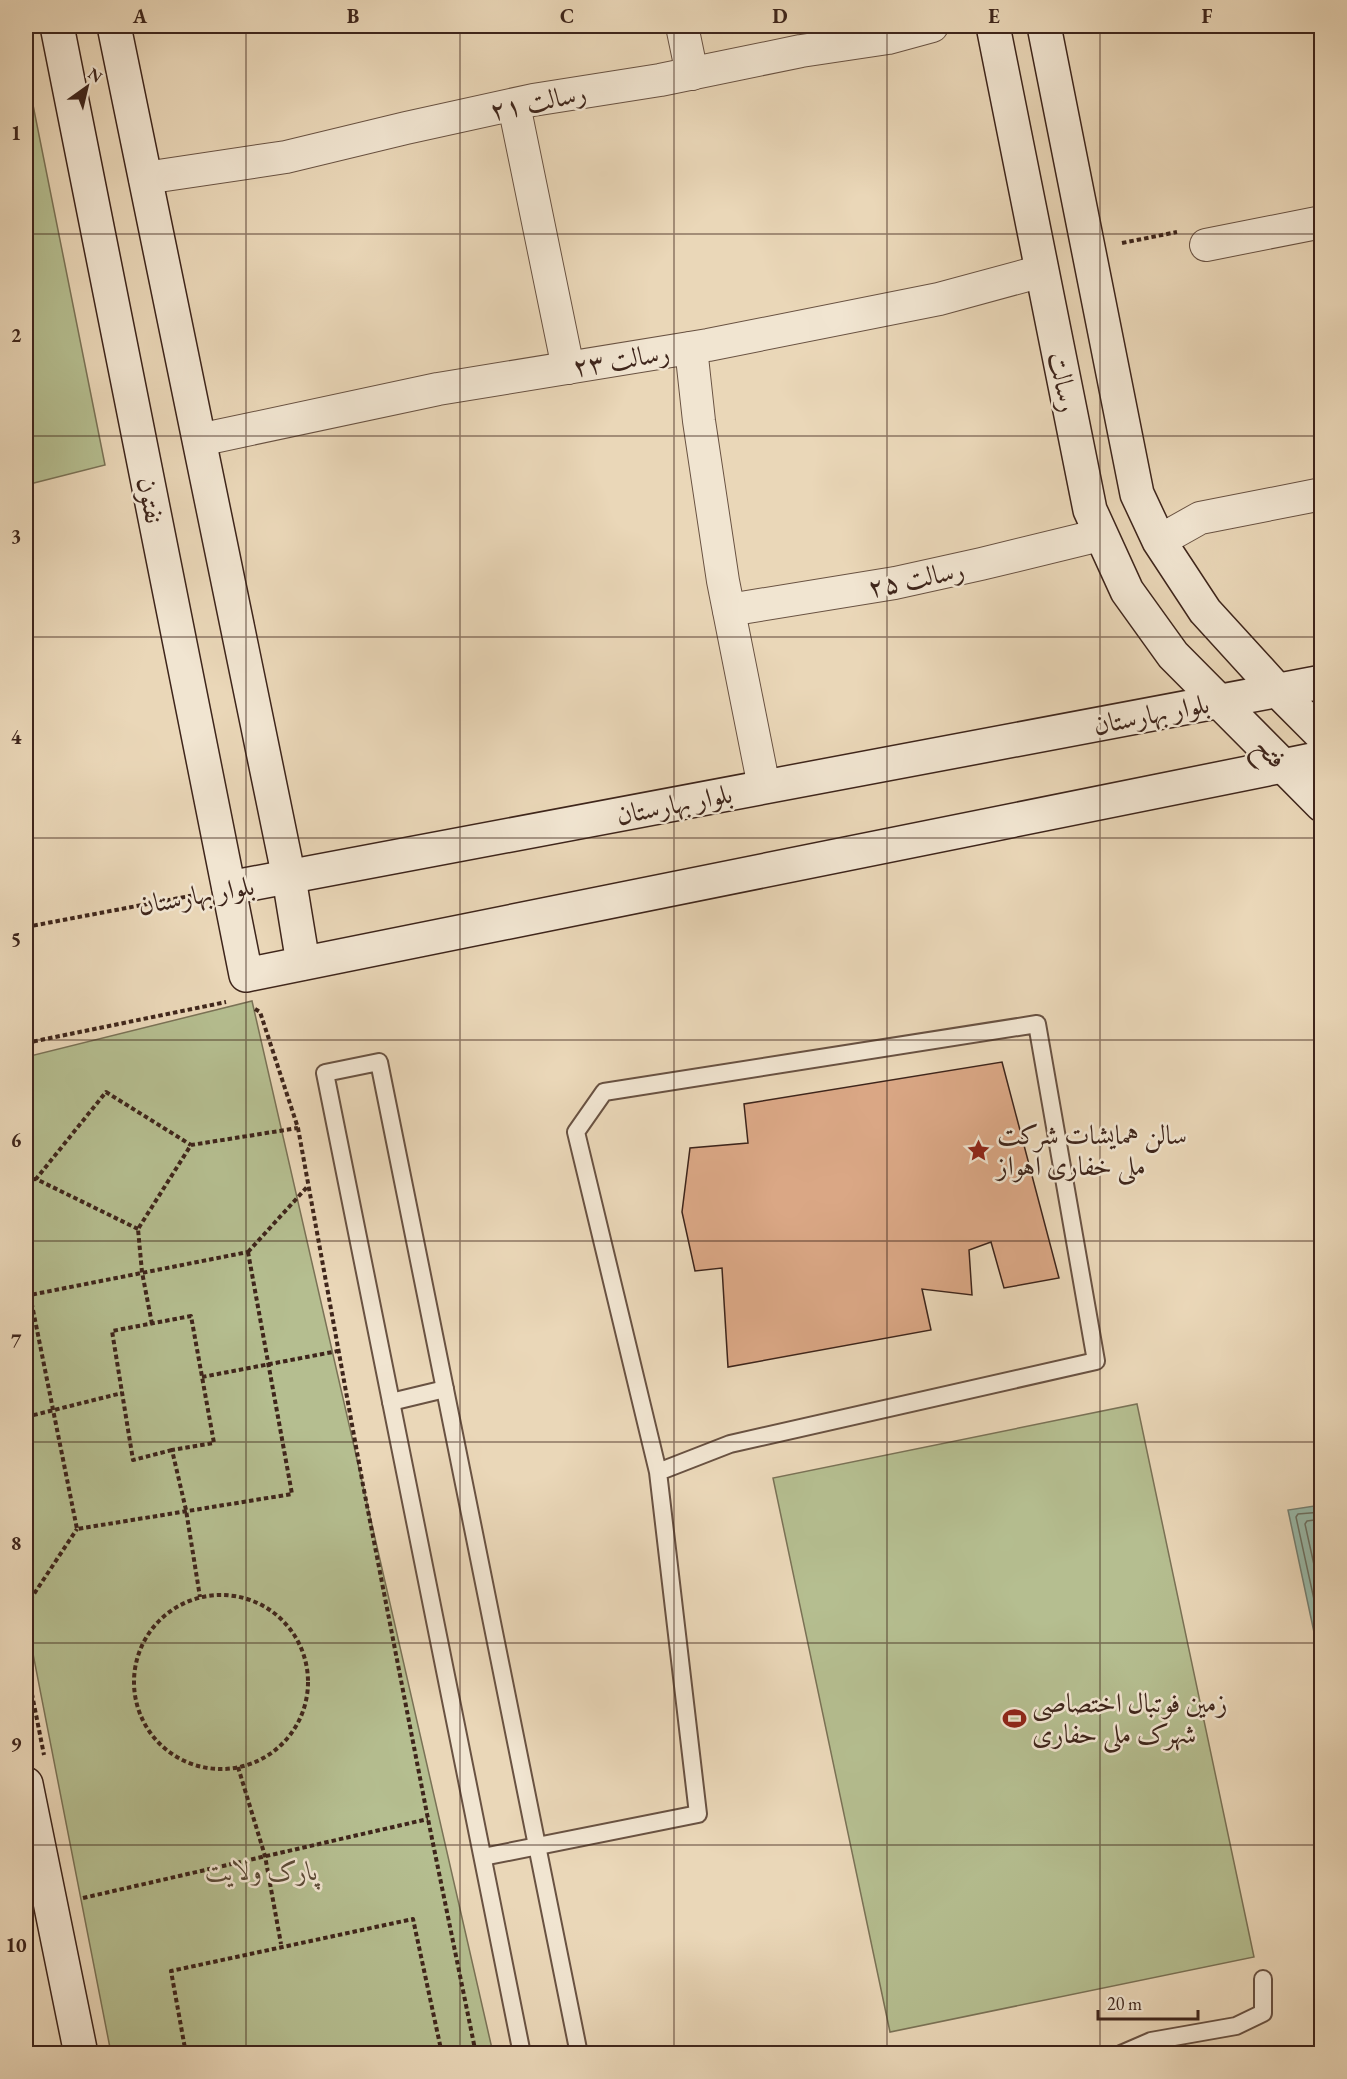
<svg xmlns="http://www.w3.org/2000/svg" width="1347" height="2079" viewBox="0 0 1347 2079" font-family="'EB Garamond',Amiri,serif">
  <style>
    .green { fill: #b5be90; stroke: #7a7256; stroke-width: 1.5 }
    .water { fill: #98baaa; stroke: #747e71; stroke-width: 1.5 }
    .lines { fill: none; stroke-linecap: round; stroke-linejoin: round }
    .shore { stroke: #6b7062; stroke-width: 1.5 }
    .building { fill: #daa785; stroke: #3e251b; stroke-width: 1.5 }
    .lane-casing { stroke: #695242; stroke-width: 20 }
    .street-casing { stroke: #695242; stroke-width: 34 }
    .secondary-casing { stroke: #3e251b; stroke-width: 36 }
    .path { stroke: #3e251b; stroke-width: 4; stroke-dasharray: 4.5 3; stroke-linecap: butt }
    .lane { stroke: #f1e5d1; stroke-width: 16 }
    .street { stroke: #f1e5d1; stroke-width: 32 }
    .secondary { stroke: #f1e5d1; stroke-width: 33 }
    .grid { fill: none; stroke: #3e251b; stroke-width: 1.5; stroke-opacity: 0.55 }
    .labels { text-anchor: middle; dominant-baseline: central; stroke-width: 5; stroke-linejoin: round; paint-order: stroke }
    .street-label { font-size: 27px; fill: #3e251b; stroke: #f1e5d1 }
    .poi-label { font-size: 27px; fill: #3e251b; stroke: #f1e5d1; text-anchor: start }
    .park-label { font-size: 27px; font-style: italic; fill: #5c4b38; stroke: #f1e5d1 }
    .neatline { fill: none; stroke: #3e251b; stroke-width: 2 }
    .grid-label { font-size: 20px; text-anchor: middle; font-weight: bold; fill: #3e251b }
  </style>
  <rect width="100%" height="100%" fill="#ead7b8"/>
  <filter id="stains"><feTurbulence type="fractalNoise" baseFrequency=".00333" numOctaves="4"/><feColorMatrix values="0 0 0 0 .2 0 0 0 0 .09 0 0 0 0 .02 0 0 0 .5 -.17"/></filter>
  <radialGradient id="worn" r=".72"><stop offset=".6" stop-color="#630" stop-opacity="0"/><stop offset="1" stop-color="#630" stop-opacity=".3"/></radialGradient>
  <g class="green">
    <polygon points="26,70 105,465 26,485"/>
    <polygon points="252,1001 493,2053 111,2053 26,1618 26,1057"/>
    <polygon points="1137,1404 1254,1957 890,2032 773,1478"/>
  </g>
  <polygon class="water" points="1321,1505 1322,1506 1321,1665 1288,1510"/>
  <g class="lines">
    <g class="shore">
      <polyline points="1322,1512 1298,1514 1296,1517 1322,1636"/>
      <polyline points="1322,1519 1307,1521 1305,1524 1322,1601"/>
    </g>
  </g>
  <polygon class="building" points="1002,1062 1059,1278 1004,1288 991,1242 969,1250 972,1295 922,1289 931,1330 728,1367 722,1268 695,1271 682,1212 690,1148 748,1143 744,1104"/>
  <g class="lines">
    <defs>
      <g id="lane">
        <polyline points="391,1402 445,1389"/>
        <polyline points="483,1857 698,1814 658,1472 576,1132 604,1092 1037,1024 1096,1361 730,1444 658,1472"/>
        <polyline points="522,2054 325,1073 379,1062 579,2054"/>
        <polyline points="1121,2054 1151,2041 1236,2026 1263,2013 1263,1979"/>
      </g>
      <g id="street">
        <polyline points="682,26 692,74"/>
        <polyline points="514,105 568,368"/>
        <polyline points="145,178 286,157 406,128 533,100 660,80 801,51 888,38 932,26"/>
        <polyline points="1206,245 1322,222"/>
        <polyline points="691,348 699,421 723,581 764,787"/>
        <polyline points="199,440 438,389 708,345 939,299 1042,271"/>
        <polyline points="1159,541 1200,518 1322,494"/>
        <polyline points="729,610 895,583 981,564 1100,535"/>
      </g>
      <g id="secondary">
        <polyline points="57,26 246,975 1322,758"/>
        <polyline points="114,26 289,878 303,963"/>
        <polyline points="993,26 1090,510 1127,591 1173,655 1322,805"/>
        <polyline points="1044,26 1137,494 1159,541 1205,611 1277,690 1322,735"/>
        <polyline points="229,888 1322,682"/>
        <polyline points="26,1784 81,2054"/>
      </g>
    </defs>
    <use href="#lane" class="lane-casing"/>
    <use href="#street" class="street-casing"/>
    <use href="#secondary" class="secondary-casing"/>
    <g class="path">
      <polyline points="1122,243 1177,232"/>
      <polyline points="26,927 195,895"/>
      <polyline points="255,1009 260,1012 298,1128 363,1485 428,1819 476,2054"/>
      <polyline points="26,1043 226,1002"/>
      <polyline points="26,1180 36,1179"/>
      <polyline points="138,1229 36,1179 106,1092 191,1145"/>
      <polygon points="248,1252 292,1494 77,1529 30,1295"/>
      <polyline points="248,1252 308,1186"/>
      <polyline points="152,1324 142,1272 138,1229 191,1145 298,1128"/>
      <polyline points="202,1377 338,1351"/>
      <polyline points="26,1417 122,1393"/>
      <polyline points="172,1450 133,1460 112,1331 191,1316 214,1443 172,1450 186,1510 200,1597"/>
      <circle cx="221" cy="1682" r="87"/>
      <polyline points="26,1606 77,1529"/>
      <polyline points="26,1664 44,1755"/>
      <polyline points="238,1767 265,1856 281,1944"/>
      <polyline points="83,1898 428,1819"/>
      <polyline points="186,2054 171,1971 413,1919 442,2054"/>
    </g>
    <use href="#lane" class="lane"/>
    <use href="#street" class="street"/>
    <use href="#secondary" class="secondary"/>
  </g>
  <path class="grid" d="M246,26v2028M460,26v2028M674,26v2028M887,26v2028M1100,26v2028M26,234h1296M26,436h1296M26,637h1296M26,838h1296M26,1040h1296M26,1241h1296M26,1442h1296M26,1643h1296M26,1845h1296"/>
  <defs>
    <symbol id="sight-bare" viewBox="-9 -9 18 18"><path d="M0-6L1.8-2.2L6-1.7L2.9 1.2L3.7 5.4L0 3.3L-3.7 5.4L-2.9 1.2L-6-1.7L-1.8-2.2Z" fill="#8f2418" stroke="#f1e5d1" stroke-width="2.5" paint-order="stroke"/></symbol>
    <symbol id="stadium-bare" viewBox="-9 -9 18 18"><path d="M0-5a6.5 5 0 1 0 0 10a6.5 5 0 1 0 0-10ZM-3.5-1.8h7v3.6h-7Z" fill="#8f2418" stroke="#f1e5d1" stroke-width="2.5" paint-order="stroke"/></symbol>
  </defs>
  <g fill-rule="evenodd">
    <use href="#sight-bare" x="962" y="1134" width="33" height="33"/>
    <use href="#stadium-bare" x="998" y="1702" width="33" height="33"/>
  </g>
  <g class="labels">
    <g class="street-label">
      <text transform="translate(538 101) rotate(-11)">رسالت ۲۱</text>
      <text transform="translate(621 359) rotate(-9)">رسالت ۲۳</text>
      <text transform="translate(1064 382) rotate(79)">رسالت</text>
      <text transform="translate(151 500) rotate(79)">نفتون</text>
      <text transform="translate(916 578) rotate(-11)">رسالت ۲۵</text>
      <text transform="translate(1151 714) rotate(-11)">بلوار بهارستان</text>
      <text transform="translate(1271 752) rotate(46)">فتح</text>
      <text transform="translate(674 804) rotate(-11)">بلوار بهارستان</text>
      <text transform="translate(196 895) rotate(-10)">بلوار بهارستان</text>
    </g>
    <g class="poi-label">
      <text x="997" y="1134">سالن همایشات شرکت<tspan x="997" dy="31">ملی خفاری اهواز</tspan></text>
      <text x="1032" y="1702">زمین فوتبال اختصاصی<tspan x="1032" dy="31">شهرک ملی حفاری</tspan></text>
    </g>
    <g class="park-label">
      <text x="262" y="1870">پارک ولایت</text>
    </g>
  </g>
  <rect width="1347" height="2079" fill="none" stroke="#ead7b8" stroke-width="66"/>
  <g transform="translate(87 87) rotate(34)" stroke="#f1e5d1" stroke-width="4.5" paint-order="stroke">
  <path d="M0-4.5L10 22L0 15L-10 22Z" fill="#3e251b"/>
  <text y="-9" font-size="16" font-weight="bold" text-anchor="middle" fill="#3e251b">N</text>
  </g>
  <path d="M1098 2010v9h100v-9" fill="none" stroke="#3e251b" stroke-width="3"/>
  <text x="1107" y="2010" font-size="18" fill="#3e251b" stroke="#f1e5d1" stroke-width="4.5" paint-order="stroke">20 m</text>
  <rect x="33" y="33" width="1281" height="2013" class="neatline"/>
  <g class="grid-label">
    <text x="140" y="23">A</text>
    <text x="353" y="23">B</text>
    <text x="567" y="23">C</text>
    <text x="780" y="23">D</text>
    <text x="994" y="23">E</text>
    <text x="1207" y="23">F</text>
    <text x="16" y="140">1</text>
    <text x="16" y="342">2</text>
    <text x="16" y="543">3</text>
    <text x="16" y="744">4</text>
    <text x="16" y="946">5</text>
    <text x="16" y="1147">6</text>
    <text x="16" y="1348">7</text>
    <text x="16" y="1550">8</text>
    <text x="16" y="1751">9</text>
    <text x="16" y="1952">10</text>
  </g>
  <rect width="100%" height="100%" filter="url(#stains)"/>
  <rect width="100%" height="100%" fill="url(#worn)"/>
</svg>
